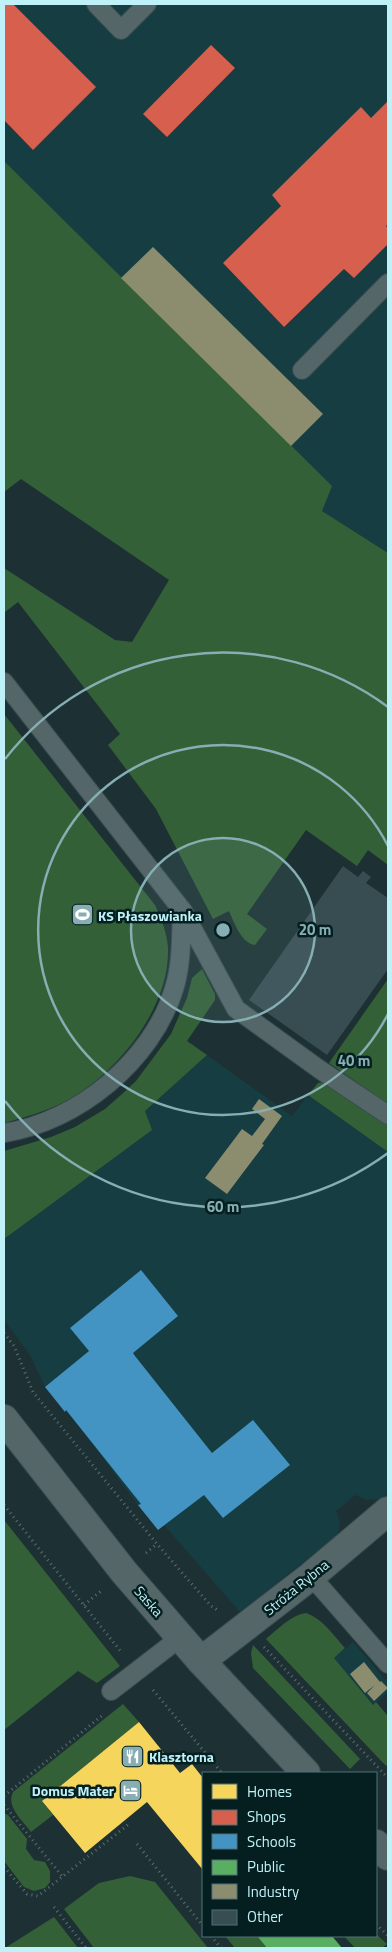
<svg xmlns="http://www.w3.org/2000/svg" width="392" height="1952" viewBox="0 0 392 1952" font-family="'Titillium Web',sans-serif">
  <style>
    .built { fill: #163d41 }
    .green { fill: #346038 }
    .homes { fill: #f6d55c }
    .shops { fill: #d6604d }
    .schools { fill: #4393c3 }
    .public { fill: #5aae61 }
    .industry { fill: #8c8c6e }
    .building { fill: #374d52 }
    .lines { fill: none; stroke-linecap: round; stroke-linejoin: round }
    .service-casing { stroke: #394e52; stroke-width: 20 }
    .minor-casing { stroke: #394e52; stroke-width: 30 }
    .tertiary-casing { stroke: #394e52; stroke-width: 30 }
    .path { stroke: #5e6e70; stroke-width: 3; stroke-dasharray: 1 4; stroke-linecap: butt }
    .service { stroke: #546668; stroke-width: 18 }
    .minor { stroke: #546668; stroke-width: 28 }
    .tertiary { stroke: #546668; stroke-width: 28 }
    .ring { fill: none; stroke: #86aeb3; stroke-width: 2.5 }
    .labels { text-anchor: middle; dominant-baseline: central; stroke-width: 5; stroke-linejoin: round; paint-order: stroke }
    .poi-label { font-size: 14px; font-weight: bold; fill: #bff2f8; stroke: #051f21; text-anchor: start }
    .street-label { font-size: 14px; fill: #bff2f8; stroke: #051f21 }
    .centre { fill: #86aeb3; stroke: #051f21; stroke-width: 2.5 }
    .ring-label { font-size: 15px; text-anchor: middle; font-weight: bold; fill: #86aeb3; stroke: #051f21; stroke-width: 5; stroke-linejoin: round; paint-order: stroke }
  </style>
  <rect width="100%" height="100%" fill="#1d3134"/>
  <g class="built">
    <polygon points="4,4 388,4 388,553 322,511 164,322 4,161"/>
    <polygon points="207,1055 292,1116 308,1095 388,1152 388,1494 380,1499 367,1500 355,1495 336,1511 340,1521 339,1531 335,1537 240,1612 164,1525 138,1505 67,1410 45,1387 30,1355 4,1320 4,1239 151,1130 145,1111"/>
    <polygon points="353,1642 388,1683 388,1692 373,1705 334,1658"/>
  </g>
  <g class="green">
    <path d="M4,161l328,325 -10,25 66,42v312l-20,-15 -11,16 -51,-36 -59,84 20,15 -12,16c-14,-2 -21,-23 -26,-34l-16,8 -57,-110 -48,-64 12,-11 -102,-132 -13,10 -1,-2v-42l111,72 17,2 37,-62 -148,-101 -17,13z"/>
    <path d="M4,714l151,191c6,14 12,27 13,43 2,60 -50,124 -100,152 -21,11 -42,17 -64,23z"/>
    <polygon points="202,969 215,994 215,1000 187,1041 207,1055 145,1111 152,1130 4,1239 4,1151 51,1137 75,1127 105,1109 121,1095 136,1081 171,1034 187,998 192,978"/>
    <polygon points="388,979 388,1104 329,1063"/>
    <polygon points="324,1082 388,1124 388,1152 308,1095 318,1083"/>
    <polygon points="4,1520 120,1666 97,1683 78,1671 4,1730"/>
    <path d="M306,1613c17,6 28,23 39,35l-11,10 39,47 3,-3 12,14v48l-2,2 -120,-127c12,-10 25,-24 40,-26z"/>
    <polygon points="253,1645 360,1759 350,1769 253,1668 251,1653"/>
    <path d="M123,1704l16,18 -97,79 11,14 -22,17c-9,-12 -25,-25 -18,-40z"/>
    <polygon points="4,1813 8,1815 27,1839 26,1849 34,1860 45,1862 50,1871 50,1882 45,1888 34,1891 24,1887 4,1861"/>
    <polygon points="130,1876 155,1882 208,1948 94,1948 64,1909 99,1883"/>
    <polygon points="54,1917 78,1948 5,1948"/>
    <polygon points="376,1934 387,1944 382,1948 355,1948 344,1936 376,1936"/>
    <polygon points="225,1936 257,1936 267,1948 235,1948"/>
  </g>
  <polygon class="homes" points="139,1722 180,1773 192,1764 203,1778 203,1870 147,1802 85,1853 42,1801"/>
  <g class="shops">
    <polygon points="4,4 13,4 96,87 33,150 4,120"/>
    <polygon points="211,45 235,68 167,137 143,114"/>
    <polygon points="388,101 388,224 386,226 388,229 388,244 354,278 344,269 284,327 223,263 281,206 272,195 361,107 371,118"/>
  </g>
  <polygon class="schools" points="141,1270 178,1316 133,1353 135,1356 212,1453 253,1420 290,1465 223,1518 204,1495 158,1530 138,1505 141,1504 66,1410 65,1412 45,1387 89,1351 70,1328"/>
  <polygon class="public" points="257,1936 332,1936 342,1948 267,1948"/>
  <g class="industry">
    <polygon points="153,247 323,414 291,446 121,278"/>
    <polygon points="259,1099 282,1116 262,1144 264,1145 227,1194 205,1178 242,1129 252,1136 265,1119 252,1109"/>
    <polygon points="364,1662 380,1682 381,1681 388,1688 374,1701 367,1693 375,1685 365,1693 350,1674"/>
  </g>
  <polygon class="building" points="343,866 358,877 363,871 371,877 366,883 388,898 388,969 327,1055 249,1000"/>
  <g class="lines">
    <defs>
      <g id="service">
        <polyline points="96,4 121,30 147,4"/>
        <polyline points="302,370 388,283"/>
        <path d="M4,682l178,228c-1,26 0,54 -8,79 -22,72 -97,133 -170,144"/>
        <polyline points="183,911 236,1009 319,1069 388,1115"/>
        <polyline points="311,1576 388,1664"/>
        <polyline points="111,1691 181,1637"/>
      </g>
      <polyline id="minor" points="201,1661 311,1576 388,1511"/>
      <g id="tertiary">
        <polyline points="4,1419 124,1572 201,1661 306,1773"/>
        <polyline points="376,1844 388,1856"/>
      </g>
    </defs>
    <use href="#service" class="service-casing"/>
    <use href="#minor" class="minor-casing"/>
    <use href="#tertiary" class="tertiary-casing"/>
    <g class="path">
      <polyline points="4,1333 14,1346 33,1392 157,1544 211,1606 219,1611"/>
      <polyline points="4,1505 122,1653"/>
      <polyline points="146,1553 157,1544"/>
      <polyline points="84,1605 101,1591"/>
      <polyline points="264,1647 388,1778"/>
      <polyline points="153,1690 222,1773"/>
      <polyline points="4,1796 104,1714"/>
      <polyline points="4,1805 62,1876"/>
      <polyline points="137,1844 203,1926"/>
      <polyline points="4,1867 27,1894 38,1896 129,1824"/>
      <polyline points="54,1907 86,1948"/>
      <polyline points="376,1924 388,1936"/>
      <polyline points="211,1936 221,1948"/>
    </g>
    <use href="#service" class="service"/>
    <use href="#minor" class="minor"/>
    <use href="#tertiary" class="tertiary"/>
  </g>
  <circle cx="223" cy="930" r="92" fill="#86aeb3" fill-opacity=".12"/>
  <g class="ring">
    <circle cx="223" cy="930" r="92"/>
    <path d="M388 1014A185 185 0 1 1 388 846"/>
    <path d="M388 1153A277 277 0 0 1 5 1101M5 759A277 277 0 0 1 388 707"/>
  </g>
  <defs>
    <symbol id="stadium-square" viewBox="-11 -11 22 22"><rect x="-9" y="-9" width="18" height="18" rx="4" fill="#86aeb3" stroke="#051f21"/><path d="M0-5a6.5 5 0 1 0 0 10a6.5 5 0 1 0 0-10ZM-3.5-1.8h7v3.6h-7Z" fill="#fff"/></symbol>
    <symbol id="restaurant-square" viewBox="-11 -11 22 22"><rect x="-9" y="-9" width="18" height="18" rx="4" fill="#86aeb3" stroke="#051f21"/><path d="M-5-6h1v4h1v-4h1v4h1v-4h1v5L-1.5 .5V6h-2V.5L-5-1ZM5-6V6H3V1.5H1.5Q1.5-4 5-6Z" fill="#fff"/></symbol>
    <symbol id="hotel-square" viewBox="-11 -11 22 22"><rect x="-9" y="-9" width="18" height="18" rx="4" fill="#86aeb3" stroke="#051f21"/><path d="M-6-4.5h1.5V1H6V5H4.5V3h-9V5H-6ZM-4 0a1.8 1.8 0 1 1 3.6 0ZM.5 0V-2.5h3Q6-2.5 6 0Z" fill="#fff"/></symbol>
  </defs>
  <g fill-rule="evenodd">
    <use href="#stadium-square" x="70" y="902" width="25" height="25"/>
    <use href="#restaurant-square" x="120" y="1744" width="25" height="25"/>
    <use href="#hotel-square" x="118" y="1778" width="25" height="25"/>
  </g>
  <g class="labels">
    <g class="poi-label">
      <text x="98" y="915">KS Płaszowianka</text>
      <text x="149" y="1756">Klasztorna</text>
      <text x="114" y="1790" text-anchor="end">Domus Mater</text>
    </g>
    <g class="street-label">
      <text transform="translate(296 1587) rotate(-39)">Stróża Rybna</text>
      <text transform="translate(149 1601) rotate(49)">Saska</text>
    </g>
  </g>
  <circle cx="223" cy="930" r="8" class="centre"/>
  <g class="ring-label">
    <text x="315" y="935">20 m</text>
    <text x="354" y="1066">40 m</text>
    <text x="223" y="1212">60 m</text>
  </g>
  <rect width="392" height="1952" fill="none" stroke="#bff2f8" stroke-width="10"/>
  <rect x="202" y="1772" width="175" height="165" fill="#051f21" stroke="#4f7377"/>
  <rect x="212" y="1784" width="25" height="15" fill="#f6d55c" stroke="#4f7377"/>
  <text x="247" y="1797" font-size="15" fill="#bff2f8">Homes</text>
  <rect x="212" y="1810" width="25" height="15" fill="#d6604d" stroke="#4f7377"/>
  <text x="247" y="1822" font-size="15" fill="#bff2f8">Shops</text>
  <rect x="212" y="1834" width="25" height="15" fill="#4393c3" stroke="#4f7377"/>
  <text x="247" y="1847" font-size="15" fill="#bff2f8">Schools</text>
  <rect x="212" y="1860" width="25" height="15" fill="#5aae61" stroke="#4f7377"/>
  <text x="247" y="1872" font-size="15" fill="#bff2f8">Public</text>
  <rect x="212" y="1884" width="25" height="15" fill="#8c8c6e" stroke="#4f7377"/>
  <text x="247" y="1897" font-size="15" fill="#bff2f8">Industry</text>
  <rect x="212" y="1910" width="25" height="15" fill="#374d52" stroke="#4f7377"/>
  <text x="247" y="1922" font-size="15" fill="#bff2f8">Other</text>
</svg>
